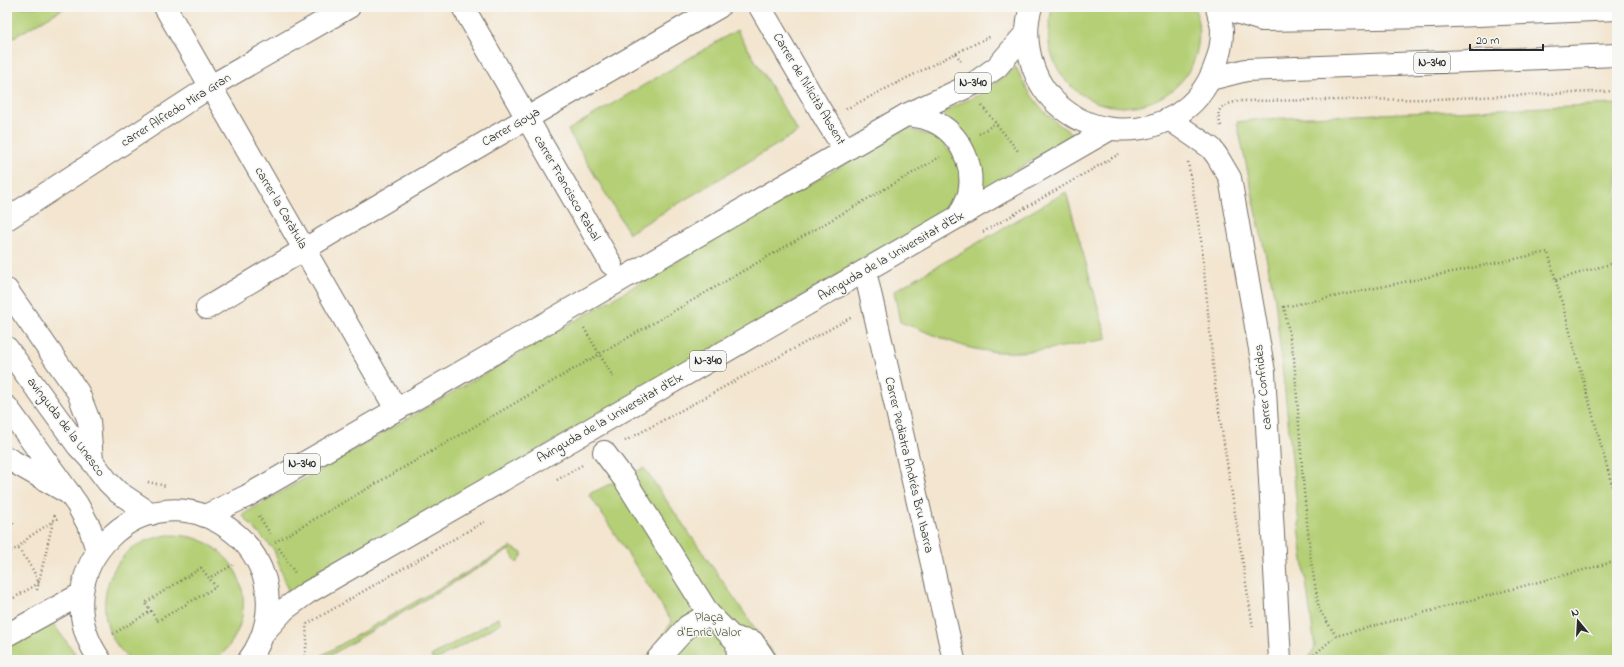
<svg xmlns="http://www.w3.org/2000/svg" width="1624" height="667" viewBox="0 0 1624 667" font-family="'Indie Flower',sans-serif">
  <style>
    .green { fill: #b4cf75; stroke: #707d50 }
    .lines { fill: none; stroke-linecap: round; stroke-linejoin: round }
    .minor-casing { stroke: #716c64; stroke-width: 24 }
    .major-casing { stroke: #716c64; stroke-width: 24 }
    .highway-casing { stroke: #716c64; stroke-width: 24 }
    .path { stroke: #716c64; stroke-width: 2.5; stroke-dasharray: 1 3; stroke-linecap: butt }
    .minor { stroke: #fff; stroke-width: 22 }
    .major { stroke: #fff; stroke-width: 22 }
    .highway { stroke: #fff; stroke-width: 22 }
    .labels { text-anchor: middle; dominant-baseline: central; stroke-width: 3; stroke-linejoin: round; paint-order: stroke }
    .shield { fill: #f6f6f2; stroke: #686867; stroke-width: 1 }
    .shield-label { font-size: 12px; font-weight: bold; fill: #2b2b2b }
    .street-label { font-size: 13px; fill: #2b2b2b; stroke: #f6f6f2 }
    .park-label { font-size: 13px; fill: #4d543e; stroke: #f6f6f2 }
  </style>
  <rect width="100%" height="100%" fill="#f6f6f2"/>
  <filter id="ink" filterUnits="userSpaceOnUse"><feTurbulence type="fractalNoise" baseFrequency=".025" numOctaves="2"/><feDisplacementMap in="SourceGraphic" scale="8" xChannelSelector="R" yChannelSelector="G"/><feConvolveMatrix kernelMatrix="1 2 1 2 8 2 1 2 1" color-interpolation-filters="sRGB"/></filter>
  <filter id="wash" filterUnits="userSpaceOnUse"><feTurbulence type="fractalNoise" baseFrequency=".012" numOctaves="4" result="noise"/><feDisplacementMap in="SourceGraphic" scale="16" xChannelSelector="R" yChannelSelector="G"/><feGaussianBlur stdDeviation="0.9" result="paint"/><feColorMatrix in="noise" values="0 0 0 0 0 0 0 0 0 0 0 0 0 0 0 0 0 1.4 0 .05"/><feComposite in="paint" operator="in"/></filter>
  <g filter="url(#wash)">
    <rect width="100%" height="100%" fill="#f3e5cf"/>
    <g class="green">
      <polygon points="7,7 66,7 7,41"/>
      <path d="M1052,7h143c29,105 -118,140 -145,42 -3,-13 0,-29 2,-42z"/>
      <polygon points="737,30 798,132 629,233 568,130"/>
      <path d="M1016,67c14,31 30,51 59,68l-87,52 -5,-1 -35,-67 -5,-5 4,-4 37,-18z"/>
      <polygon points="1617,104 1617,660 1308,660 1315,647 1302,553 1275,299 1237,122 1262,119"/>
      <polygon points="906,128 938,138 964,166 954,207 290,596 274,550 242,515"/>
      <path d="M1066,192l41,147c-47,8 -97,21 -144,7 -21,-7 -42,-17 -63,-24l-6,-31z"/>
      <polygon points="644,468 777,660 645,660 672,622 589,494"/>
      <path d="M167,535c13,0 26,1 38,7 48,25 50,84 11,118h-84c-37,-26 -35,-82 -2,-110 10,-8 24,-12 37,-15z"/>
      <polygon points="511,547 522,553 522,556 517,563 509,550 324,659 324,660 319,660 319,657"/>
      <polygon points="45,613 80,660 7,660 7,635"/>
      <polygon points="498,618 501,623 436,660 433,660 431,656"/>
    </g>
  </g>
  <g filter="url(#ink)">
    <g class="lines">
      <defs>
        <g id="minor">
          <polyline points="165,7 396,409"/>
          <polyline points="463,7 611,264"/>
          <polyline points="760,7 826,120 845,150"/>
          <polyline points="1169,119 1211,148 1217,156 1230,178 1264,372 1280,660"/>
          <polyline points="7,219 211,86 349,7"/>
          <polyline points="865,271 954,660"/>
          <polyline points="7,290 78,392 89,421 92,461"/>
          <path d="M207,308c169,-103 340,-202 512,-301"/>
          <polyline points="604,452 625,480 709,614 733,638 753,642 765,660"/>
          <polyline points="7,458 70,494"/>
          <polyline points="737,638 738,660"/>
          <polyline points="657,660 688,626 709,614"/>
        </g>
        <g id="major">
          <polyline points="7,348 78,446 92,461 108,482 118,492 151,514"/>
          <polyline points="7,407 77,504 90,528 97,551"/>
        </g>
        <g id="highway">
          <path d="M1031,7c-6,19 -4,41 2,60 29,82 150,84 181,2 5,-12 8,-25 8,-38 0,-8 -4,-16 -5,-24"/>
          <polyline points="1229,7 1236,12 1262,20 1431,17 1617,9"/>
          <polyline points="1210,79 1246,70 1617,55"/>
          <path d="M906,115c6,1 15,1 21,4 30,9 49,44 42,75 -2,7 -7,15 -10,22"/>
          <polyline points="205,516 247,496 906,115 973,84 997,67 1027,32"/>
          <polyline points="264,632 285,609 307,593 1110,129"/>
          <polyline points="7,635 81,594"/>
          <path d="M100,660c-63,-90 46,-195 132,-129 16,12 27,29 33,49 7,28 1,57 -16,80"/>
        </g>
      </defs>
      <use href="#minor" class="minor-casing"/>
      <use href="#major" class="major-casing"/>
      <use href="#highway" class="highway-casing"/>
      <g class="path">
        <polyline points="956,53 991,36"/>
        <polyline points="982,106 1018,151"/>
        <polyline points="846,109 956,53 962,64"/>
        <path d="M1221,126c-7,-19 2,-21 18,-25l195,-2 183,-8"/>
        <polyline points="979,134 996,123"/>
        <polyline points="1188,162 1201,239 1215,386 1253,628"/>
        <polyline points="983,232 1119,154"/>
        <polyline points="1556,280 1617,262"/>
        <polyline points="584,328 613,377"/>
        <polyline points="625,441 852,317"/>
        <polyline points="557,480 584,464"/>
        <polyline points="148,482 166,486"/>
        <polyline points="259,516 271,535"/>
        <polyline points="7,529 16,521"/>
        <polyline points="275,542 940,157"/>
        <polyline points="279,548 295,573"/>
        <polyline points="7,552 18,548 29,537 58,518"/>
        <polyline points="37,590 55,513"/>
        <polyline points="7,602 39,583 32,568 18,548"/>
        <polyline points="151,611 157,621 216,587 209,578"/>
        <polyline points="307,624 485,521"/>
        <polyline points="113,634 151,611 145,603 201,568 209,578 233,565"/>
        <polyline points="1336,636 1319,609 1311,561 1304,492 1294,358 1284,307 1548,252 1617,503"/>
        <polyline points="124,656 129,660"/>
        <polyline points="304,660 307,641 306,624"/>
        <polyline points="1308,660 1336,636 1617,561"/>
      </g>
      <use href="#minor" class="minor"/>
      <use href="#major" class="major"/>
      <use href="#highway" class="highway"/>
    </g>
  </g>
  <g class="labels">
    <g class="shield">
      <rect x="1414" y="53" width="36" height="20" rx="3"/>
      <rect x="955" y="73" width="36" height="20" rx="3"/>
      <rect x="690" y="351" width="36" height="20" rx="3"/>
      <rect x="284" y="454" width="36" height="20" rx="3"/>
    </g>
    <g class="shield-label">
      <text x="1432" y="63">N-340</text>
      <text x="973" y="83">N-340</text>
      <text x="708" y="361">N-340</text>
      <text x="302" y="464">N-340</text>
    </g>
    <g class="street-label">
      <text transform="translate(809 89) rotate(59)">Carrer de l'Il·licità Absent</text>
      <text transform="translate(176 110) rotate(-32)">carrer Alfredo Mira Gran</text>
      <text transform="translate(511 127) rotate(-30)">Carrer Goya</text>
      <text transform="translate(567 188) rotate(60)">carrer Francisco Rabal</text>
      <text transform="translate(281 208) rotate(60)">carrer la Caràtula</text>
      <text transform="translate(891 256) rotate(-30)">Avinguda de la Universitat d'Elx</text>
      <text transform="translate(1263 387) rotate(-96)">carrer Confrides</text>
      <text transform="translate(610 418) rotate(-30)">Avinguda de la Universitat d'Elx</text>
      <text transform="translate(66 427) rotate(53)">avinguda de la Unesco</text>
      <text transform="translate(909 465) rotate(77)">Carrer Pediatra Andrés Bru Ibarra</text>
    </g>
    <g class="park-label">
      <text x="709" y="617">Plaça<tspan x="709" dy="15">d'Enric Valor</tspan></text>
    </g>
  </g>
  <rect width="1624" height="667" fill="none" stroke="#f6f6f2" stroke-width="24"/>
  <g transform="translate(1578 621) rotate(342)" stroke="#f6f6f2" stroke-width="3" paint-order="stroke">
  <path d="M0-3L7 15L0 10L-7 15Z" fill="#2b2b2b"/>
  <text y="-6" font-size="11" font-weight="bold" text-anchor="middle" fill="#2b2b2b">N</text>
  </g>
  <path d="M1470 44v6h73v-6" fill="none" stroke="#2b2b2b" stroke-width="2"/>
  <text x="1476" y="44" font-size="12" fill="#2b2b2b" stroke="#f6f6f2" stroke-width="3" paint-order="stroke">20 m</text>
</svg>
